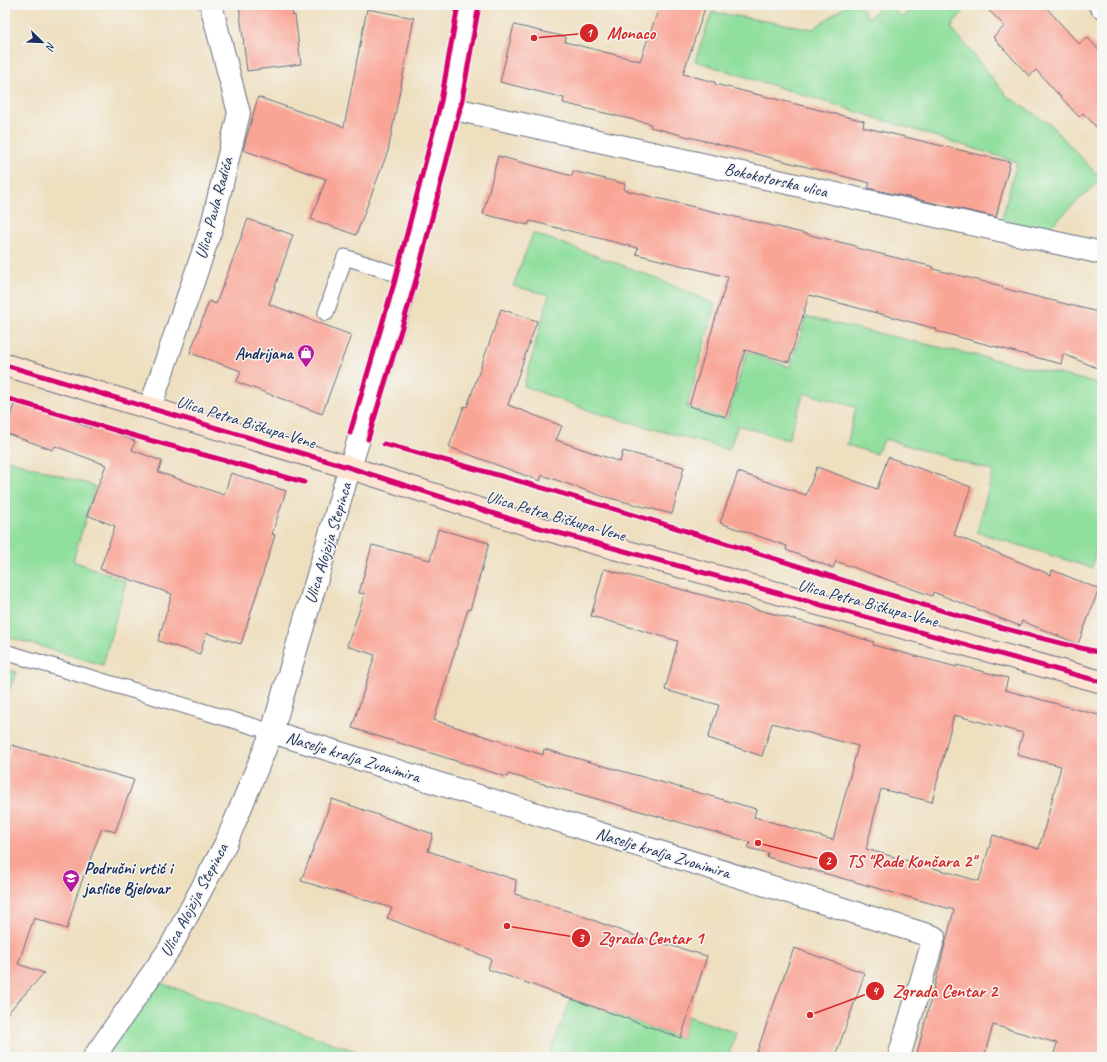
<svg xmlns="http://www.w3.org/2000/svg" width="1107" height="1062" viewBox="0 0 1107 1062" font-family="Caveat,sans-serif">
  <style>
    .green { fill: #91df9d; stroke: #56877e }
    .building { fill: #f9a596; fill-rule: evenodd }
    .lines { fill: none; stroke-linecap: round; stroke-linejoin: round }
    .service-casing { stroke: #656d80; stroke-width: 17 }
    .minor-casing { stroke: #656d80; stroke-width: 24 }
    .secondary-casing { stroke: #656d80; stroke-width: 24 }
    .service { stroke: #fff; stroke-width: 15 }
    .minor { stroke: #fff; stroke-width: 22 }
    .secondary { stroke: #fde4d1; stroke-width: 22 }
    .cycleway-casing { stroke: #f6f6f2; stroke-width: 8 }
    .cycleway { stroke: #d6006c; stroke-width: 5 }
    .labels { text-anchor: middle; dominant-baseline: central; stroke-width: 3; stroke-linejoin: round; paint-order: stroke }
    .street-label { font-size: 17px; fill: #1b2f5e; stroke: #f6f6f2 }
    .poi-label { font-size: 17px; font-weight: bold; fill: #1b2f5e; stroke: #f6f6f2; text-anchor: end }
    .leader { fill: none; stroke: #d62828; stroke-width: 1.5 }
    .callout-dot { fill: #d62828; stroke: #f6f6f2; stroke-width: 1.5 }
    .mark-label { font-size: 12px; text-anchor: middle; font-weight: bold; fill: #fff }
    .callout-label { font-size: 18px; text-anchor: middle; font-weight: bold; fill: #d62828; stroke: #f6f6f2; stroke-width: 3; stroke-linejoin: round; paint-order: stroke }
  </style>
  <rect width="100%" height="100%" fill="#f6f6f2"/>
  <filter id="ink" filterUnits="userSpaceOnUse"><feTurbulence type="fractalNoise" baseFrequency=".025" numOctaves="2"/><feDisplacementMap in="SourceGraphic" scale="8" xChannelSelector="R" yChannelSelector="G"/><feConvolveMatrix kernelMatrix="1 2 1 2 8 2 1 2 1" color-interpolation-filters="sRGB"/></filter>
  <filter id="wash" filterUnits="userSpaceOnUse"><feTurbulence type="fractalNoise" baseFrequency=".012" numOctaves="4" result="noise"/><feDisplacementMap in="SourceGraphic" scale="16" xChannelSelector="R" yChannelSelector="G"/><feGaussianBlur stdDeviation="0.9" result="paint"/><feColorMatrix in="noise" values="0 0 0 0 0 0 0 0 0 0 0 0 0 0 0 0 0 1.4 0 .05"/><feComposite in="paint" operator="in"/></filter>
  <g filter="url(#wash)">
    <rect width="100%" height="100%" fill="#eedfbf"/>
    <g class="green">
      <polygon points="847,5 860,5 868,18 883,5 892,5 901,18 917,5 964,5 965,10 954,22 952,28 1007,96 1050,124 1101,179 1037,239 999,230 1017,162 695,61 712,12 813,29"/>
      <polygon points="533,233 646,274 715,304 687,407 727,419 747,352 790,367 806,317 1102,384 1102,519 1092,568 977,532 993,471 885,439 876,454 847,445 856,407 804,393 788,440 738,425 729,450 593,412 524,386 549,295 513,286"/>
      <polygon points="5,459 95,486 73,561 126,581 103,665 5,636"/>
      <polygon points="5,669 16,672 5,702"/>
      <polygon points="149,979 373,1057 95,1057"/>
      <polygon points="571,999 681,1038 688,1016 736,1033 728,1057 548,1057"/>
    </g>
    <g id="blocks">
      <g class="building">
        <polygon points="239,5 291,5 293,16 295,15 301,64 247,71"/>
        <polygon points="660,5 706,5 683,74 715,82 715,84 864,121 863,127 1010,162 996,217 868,188 870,183 650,127 651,124 563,103 564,98 500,82 514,25 566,37 565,42 640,61"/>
        <polygon points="983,5 1044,5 1079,44 1087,37 1102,54 1102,133 1083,113 1079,117 1036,70 1029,76 993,37 1005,26"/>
        <polygon points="367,9 414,18 388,151 356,235 311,219 326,179 243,150 258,97 344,127"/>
        <polygon points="498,156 572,176 573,171 625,184 624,190 856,246 856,248 934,267 933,269 1002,286 1002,288 1102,313 1102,370 1063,354 1061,364 936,331 937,329 809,295 789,362 745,350 726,417 689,406 728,277 636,254 638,248 530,221 528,225 483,214"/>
        <polygon points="248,219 293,235 269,304 351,335 322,414 237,382 241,371 190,353 209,301 216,304"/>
        <polygon points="501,309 537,321 508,405 562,426 556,440 620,462 623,451 684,467 672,514 602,496 542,475 540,481 449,447 464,406 467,407"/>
        <polygon points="15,401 91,428 93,425 135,441 132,450 162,461 158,472 224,495 231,473 286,491 272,534 275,535 241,644 206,633 200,654 158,641 172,594 100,569 115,526 87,515 106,465 55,446 53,450 5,433"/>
        <polygon points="888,457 971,487 954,535 1051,575 1052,570 1099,589 1078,644 1022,621 1020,626 933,592 932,596 836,561 833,568 786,550 787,546 720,523 738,472 806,495 817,467 877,489"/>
        <path d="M438,529l51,14 -19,67 -2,-1 -34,111 109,35 1,-6 212,60 -2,8 79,23 25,-94 -86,-23 -10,33 -54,-18 11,-33 -54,-15 13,-49 -87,-25 13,-47 189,50 81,23 -1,3 84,22v-2l51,13 -3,12 97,26v341h-49l4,-14 -64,-18 -9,32h-68l38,-147 -187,-53 1,-4 -20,-5 2,-6 -242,-68 -1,3 -155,-49 23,-73 -28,-9 18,-52 -6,-1 13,-48 58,15zM954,715l69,18 -6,22 44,11 -22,83 -46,-14 -14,46 -113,-32 15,-60 51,13z"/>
        <polygon points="12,745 134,780 115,832 102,828 77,894 67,929 34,918 18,964 44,973 5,1016 5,766"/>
        <polygon points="332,799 433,834 428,851 516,880 515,894 577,914 627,933 707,956 681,1038 488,969 491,959 387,918 392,908 301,881"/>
        <polygon points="794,948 865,973 835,1057 755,1057"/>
      </g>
    </g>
  </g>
  <g filter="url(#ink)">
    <use href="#blocks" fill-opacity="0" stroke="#656d80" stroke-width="1"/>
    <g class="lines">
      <defs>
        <g id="service">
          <polyline points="326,313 345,257 408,278"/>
          <polyline points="5,652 272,732"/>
        </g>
        <g id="minor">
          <polyline points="1100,5 1102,7"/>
          <polyline points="450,108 1102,253"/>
          <polyline points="150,408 211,229 239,113 211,5"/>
          <polyline points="272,732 934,937 899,1057"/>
          <polyline points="94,1057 170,948 226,843 272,732 342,493 401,304 450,108 469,5"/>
        </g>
        <polyline id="secondary" points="5,365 351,468 526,524 1102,682"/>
      </defs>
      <use href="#service" class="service-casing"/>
      <use href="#minor" class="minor-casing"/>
      <use href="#secondary" class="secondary-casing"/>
      <use href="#service" class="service"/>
      <use href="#minor" class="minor"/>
      <use href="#secondary" class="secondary"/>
      <defs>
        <g id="cycleway">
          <polyline points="5,365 351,468 526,524 1102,682"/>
          <polyline points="5,398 142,438 304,482"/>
          <polyline points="350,433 395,280 441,101 458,5"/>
          <polyline points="368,439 415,284 461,105 479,5"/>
          <path d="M384,444c110,29 220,61 328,95 129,40 258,84 390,114"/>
        </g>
      </defs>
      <use href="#cycleway" class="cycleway-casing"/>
      <use href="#cycleway" class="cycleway"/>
    </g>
  </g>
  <defs>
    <symbol id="shop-pin" viewBox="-11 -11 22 30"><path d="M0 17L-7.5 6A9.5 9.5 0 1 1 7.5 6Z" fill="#b5179e" stroke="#f6f6f2"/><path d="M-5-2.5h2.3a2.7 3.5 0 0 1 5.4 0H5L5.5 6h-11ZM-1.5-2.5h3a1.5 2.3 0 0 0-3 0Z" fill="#fff"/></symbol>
    <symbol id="school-pin" viewBox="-11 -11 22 30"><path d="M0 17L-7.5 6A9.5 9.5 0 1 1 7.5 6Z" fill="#b5179e" stroke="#f6f6f2"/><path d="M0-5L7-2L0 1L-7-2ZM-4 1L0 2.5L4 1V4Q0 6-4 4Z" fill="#fff"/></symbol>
  </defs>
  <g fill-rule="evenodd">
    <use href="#shop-pin" x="296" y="343" width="20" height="27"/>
    <use href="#school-pin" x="61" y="868" width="20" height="27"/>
  </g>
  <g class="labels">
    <g class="street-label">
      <text transform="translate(776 180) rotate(13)">Bokokotorska ulica</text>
      <text transform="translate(214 208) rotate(-75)">Ulica Pavla Radića</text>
      <text transform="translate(246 422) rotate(17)">Ulica Petra Biškupa-Vene</text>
      <text transform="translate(556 516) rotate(16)">Ulica Petra Biškupa-Vene</text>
      <text transform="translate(328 543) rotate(-73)">Ulica Alojzija Stepinca</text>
      <text transform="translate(868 603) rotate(15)">Ulica Petra Biškupa-Vene</text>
      <text transform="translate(353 757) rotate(17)">Naselje kralja Zvonimira</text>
      <text transform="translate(663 853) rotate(17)">Naselje kralja Zvonimira</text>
      <text transform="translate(194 900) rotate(-62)">Ulica Alojzija Stepinca</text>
    </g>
    <g class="poi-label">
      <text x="293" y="353">Andrijana</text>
      <text x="84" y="868" text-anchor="start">Područni vrtić i<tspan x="84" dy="20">jaslice Bjelovar</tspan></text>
    </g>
  </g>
  <path class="leader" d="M534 38L589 33M758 843L828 861M507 926L581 938M810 1015L875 991"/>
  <g class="callout-dot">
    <circle cx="534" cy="38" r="4"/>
    <circle cx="758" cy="843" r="4"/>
    <circle cx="507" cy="926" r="4"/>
    <circle cx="810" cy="1015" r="4"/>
    <circle cx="589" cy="33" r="10"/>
    <circle cx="828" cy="861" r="10"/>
    <circle cx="581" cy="938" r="10"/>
    <circle cx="875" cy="991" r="10"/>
  </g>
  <g class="mark-label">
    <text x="589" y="37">1</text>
    <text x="828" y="865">2</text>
    <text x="581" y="942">3</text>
    <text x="875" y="995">4</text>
  </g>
  <g class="callout-label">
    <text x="631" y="39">Monaco</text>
    <text x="911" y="867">TS "Rade Končara 2"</text>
    <text x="651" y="944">Zgrada Centar 1</text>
    <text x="945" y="997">Zgrada Centar 2</text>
  </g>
  <rect width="1107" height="1062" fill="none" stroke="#f6f6f2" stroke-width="20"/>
  <g transform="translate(42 42) rotate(113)" stroke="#f6f6f2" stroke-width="3" paint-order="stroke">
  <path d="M0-3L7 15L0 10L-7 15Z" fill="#1b2f5e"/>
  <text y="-6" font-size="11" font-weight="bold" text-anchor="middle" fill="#1b2f5e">N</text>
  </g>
</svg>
